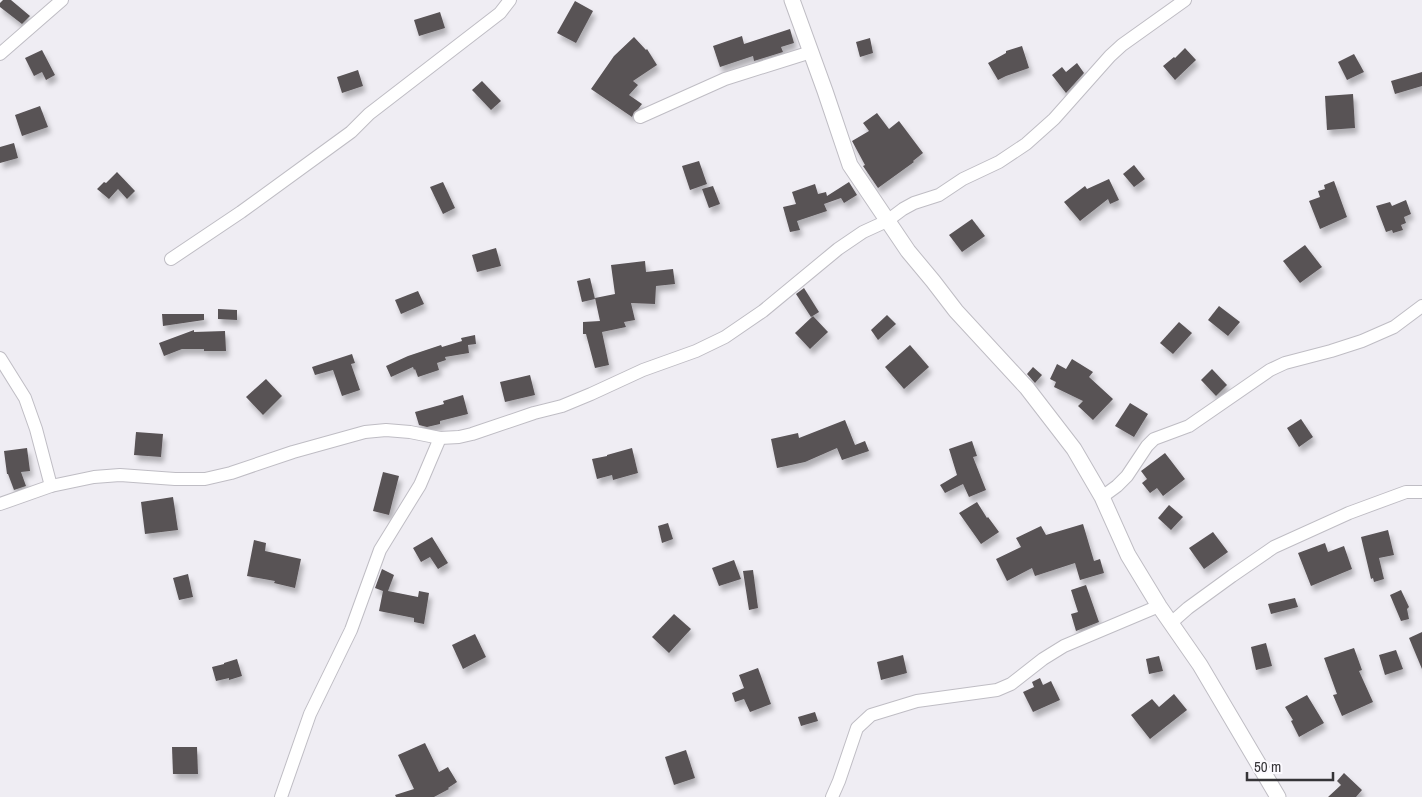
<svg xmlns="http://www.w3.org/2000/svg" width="1422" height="797" viewBox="0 0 1422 797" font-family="'Archivo Narrow',sans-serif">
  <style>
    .building { fill: #585255; filter: url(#shadow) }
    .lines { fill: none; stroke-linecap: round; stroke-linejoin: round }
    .minor-casing { stroke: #bfbdc4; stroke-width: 14 }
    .tertiary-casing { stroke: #bfbdc4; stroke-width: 17 }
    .minor { stroke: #fff; stroke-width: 12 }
    .tertiary { stroke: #fff; stroke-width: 15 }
  </style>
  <defs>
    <filter id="shadow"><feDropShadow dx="3" dy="5.5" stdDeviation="2.5" flood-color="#0004"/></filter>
  </defs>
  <rect width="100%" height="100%" fill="#efedf3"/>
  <g class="building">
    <polygon points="3,0 11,0 30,16 22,24 0,7 0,3"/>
    <polygon points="575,1 593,11 576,43 557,33"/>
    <polygon points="440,12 445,28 419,36 414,20"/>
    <polygon points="790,29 794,43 781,47 783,52 754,61 753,56 720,67 713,46 742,36 744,44"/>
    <polygon points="634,37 646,50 647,49 657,65 633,81 638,85 629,95 642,104 638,109 634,112 632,117 591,89 614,56"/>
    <polygon points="870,38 873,53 860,57 856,42"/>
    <polygon points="1022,46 1029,68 1006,76 998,80 988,63 1006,53 1006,51"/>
    <polygon points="1185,48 1196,60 1175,80 1163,66 1174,57 1175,58"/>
    <polygon points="42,50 55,75 46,80 42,72 34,76 25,58"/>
    <polygon points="1354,54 1364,72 1347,80 1338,62"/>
    <polygon points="1077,63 1084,73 1066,93 1052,75 1062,67 1066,72"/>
    <polygon points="358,70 363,86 342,93 337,77"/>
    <polygon points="1422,72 1422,86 1395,94 1391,81"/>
    <polygon points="482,81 501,101 491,110 472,90"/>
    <polygon points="1353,94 1355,128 1327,130 1325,96"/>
    <polygon points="40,106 48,127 22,136 15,115"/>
    <polygon points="877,113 889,129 899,121 923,153 913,161 914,162 878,188 863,166 865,165 852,141 869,131 863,123"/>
    <polygon points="14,143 18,158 0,163 0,147"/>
    <polygon points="699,161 707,184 690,190 682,166"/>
    <polygon points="1134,165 1145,179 1134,187 1123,174"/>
    <polygon points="117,172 135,191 127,199 118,189 109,199 97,189 104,182 106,183"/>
    <polygon points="1109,179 1119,200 1110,204 1108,199 1080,221 1064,202 1085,186 1087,189"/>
    <polygon points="1334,181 1347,217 1320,229 1309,201 1320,197 1318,191 1325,189 1324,185"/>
    <polygon points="443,182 455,208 443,214 430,187"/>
    <polygon points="849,182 857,195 844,203 841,198 824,204 827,211 797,221 800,230 790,232 783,207 796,204 792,192 815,184 818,194 826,192 827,196"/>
    <polygon points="713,186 720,204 709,208 702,189"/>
    <polygon points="1406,200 1411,214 1404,217 1406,223 1401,225 1403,230 1393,233 1392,230 1386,232 1376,206 1390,202 1392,206"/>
    <polygon points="972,219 985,236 962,252 949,235"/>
    <polygon points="1305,245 1322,267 1300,283 1283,261"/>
    <polygon points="496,248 501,266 477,272 472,255"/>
    <polygon points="645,261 646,272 673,269 675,284 656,286 655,304 631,303 635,320 624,322 626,327 602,332 609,365 595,368 586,334 583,334 583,322 600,321 595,298 615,294 611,265"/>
    <polygon points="590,278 595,299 582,302 577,281"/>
    <polygon points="804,288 819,312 811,317 796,294"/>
    <polygon points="418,291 424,304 401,314 395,300"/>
    <polygon points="1219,306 1240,322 1228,336 1208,320"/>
    <polygon points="218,309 237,310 237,320 218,319"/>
    <polygon points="162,314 204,314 204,320 163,326"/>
    <polygon points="887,315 896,324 878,340 871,330"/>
    <polygon points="813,316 828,332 810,349 795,333"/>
    <polygon points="1179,322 1192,333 1173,354 1160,343"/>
    <polygon points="194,330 194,332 225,331 226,351 204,351 204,349 182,349 164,356 159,343"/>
    <polygon points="475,335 476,344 468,345 469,353 445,357 446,360 437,363 439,370 418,377 415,369 414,370 413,367 391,377 386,366 408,356 441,345 442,347 462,341 461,338"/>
    <polygon points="910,345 929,367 904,389 885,367"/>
    <polygon points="352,354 355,363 351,364 360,390 342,396 333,370 315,375 312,367"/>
    <polygon points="1072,359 1093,372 1089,377 1113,399 1093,420 1078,406 1083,401 1054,387 1056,382 1050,379 1057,364 1066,369"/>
    <polygon points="1033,367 1042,375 1035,383 1027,374"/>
    <polygon points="1212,369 1227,385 1216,396 1201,380"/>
    <polygon points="530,375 535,395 505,402 500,382"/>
    <polygon points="266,379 282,396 263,415 246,397"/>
    <polygon points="463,395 468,414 440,421 440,424 427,427 419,425 415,412 444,404 443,401"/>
    <polygon points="1130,403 1148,414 1134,437 1115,426"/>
    <polygon points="1301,419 1313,437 1299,447 1287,428"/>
    <polygon points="845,420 855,445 865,441 869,451 842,460 837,448 805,462 777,468 771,439 798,433 799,438"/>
    <polygon points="136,432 163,434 161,457 134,455"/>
    <polygon points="972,441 977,456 973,457 986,490 969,497 963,484 945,493 940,485 957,475 949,449"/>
    <polygon points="27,448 30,471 21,472 26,486 14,490 8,474 7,474 4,451"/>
    <polygon points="632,448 638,473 613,480 612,475 597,479 592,459 607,456 607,455"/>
    <polygon points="1165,453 1185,479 1163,496 1157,488 1150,493 1142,483 1147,479 1141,471"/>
    <polygon points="383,472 399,476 389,515 373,511"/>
    <polygon points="173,497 178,530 145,534 141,502"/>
    <polygon points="977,502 987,518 988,517 999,532 981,544 959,513"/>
    <polygon points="1169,505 1183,517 1171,530 1158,518"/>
    <polygon points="668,523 673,539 662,543 658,526"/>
    <polygon points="1083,524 1094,561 1100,559 1104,573 1080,580 1075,563 1035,576 1032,568 1007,581 996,559 1021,547 1016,538 1041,526 1046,535"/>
    <polygon points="1388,530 1394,555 1379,558 1384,579 1374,582 1373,578 1371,579 1361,537"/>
    <polygon points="1213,532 1228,552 1204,569 1189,548"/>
    <polygon points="432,537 448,563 438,569 430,557 421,562 413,548"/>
    <polygon points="254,540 266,543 265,551 301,559 295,588 274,583 275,581 247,576"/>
    <polygon points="1325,543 1328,552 1344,546 1352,569 1311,586 1298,553"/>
    <polygon points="734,560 741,579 719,586 712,568"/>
    <polygon points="382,569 394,575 388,591 418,597 419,591 429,593 424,624 414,622 414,618 379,611 383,591 375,588"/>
    <polygon points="753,570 758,608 749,610 743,571"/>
    <polygon points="188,574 193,597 179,600 173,578"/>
    <polygon points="1086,585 1099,622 1076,631 1071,614 1078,612 1071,590"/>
    <polygon points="1401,590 1409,607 1407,609 1409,619 1401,621 1390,595"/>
    <polygon points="1295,598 1298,607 1271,614 1268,604"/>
    <polygon points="674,614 691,629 669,653 652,637"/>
    <polygon points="1422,632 1422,669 1409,638"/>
    <polygon points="475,634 486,657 463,669 452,645"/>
    <polygon points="1266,643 1272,666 1256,670 1251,647"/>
    <polygon points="1354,648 1362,670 1359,671 1373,702 1342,716 1333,695 1337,694 1324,658"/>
    <polygon points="1396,650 1403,669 1385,675 1379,655"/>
    <polygon points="903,655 907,673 881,680 877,662"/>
    <polygon points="1159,656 1163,671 1149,674 1146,659"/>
    <polygon points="237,659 242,676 229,680 229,678 216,681 212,667 224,664 224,663"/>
    <polygon points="758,668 771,704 750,712 744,699 735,702 732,693 744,688 739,675"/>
    <polygon points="1040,678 1043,685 1051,681 1060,700 1033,712 1023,692 1034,687 1032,682"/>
    <polygon points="1174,694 1187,710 1150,739 1131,715 1152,699 1159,707"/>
    <polygon points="1307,695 1324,723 1299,737 1291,721 1293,720 1285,707"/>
    <polygon points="815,712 818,721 801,726 798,717"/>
    <polygon points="425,743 439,772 448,767 457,782 448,788 449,789 434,797 396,797 395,795 414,789 398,755"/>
    <polygon points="172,747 197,747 198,774 173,774"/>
    <polygon points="686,750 695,778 674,785 665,757"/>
    <polygon points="1344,773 1362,790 1356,797 1328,797 1341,785 1337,781"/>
  </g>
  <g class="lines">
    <defs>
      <g id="minor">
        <polyline points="0,54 62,0"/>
        <polyline points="640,117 725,79 811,52"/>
        <polyline points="171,259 241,212 351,132 369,114 500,13 510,0"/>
        <polyline points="0,358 25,398 36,429 51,486"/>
        <polyline points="1102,497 1117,486 1127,476 1147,446 1154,439 1189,426 1270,370 1285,363 1331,351 1362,341 1394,327 1422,306"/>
        <polyline points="0,504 51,486 94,477 120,475 175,479 205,479 231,473 293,452 365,432 386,430 410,432 440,438 459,437 472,434 534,413 562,406 591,394 643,370 696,351 725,337 763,311 838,249 863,232 887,221 903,209 914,203 939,195 963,179 999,162 1026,144 1054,119 1110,56 1122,45 1185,0"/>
        <polyline points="1171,623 1188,608 1232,576 1274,547 1349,513 1406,492 1422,492"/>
        <polyline points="281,797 310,714 351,630 380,550 420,485 440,438"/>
        <polyline points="832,797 839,781 857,728 871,715 917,701 997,690 1011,684 1043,659 1064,646 1159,606"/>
      </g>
      <polyline id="tertiary" points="792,0 825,91 850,165 908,251 933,281 956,311 1027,388 1074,449 1102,497 1128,555 1159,606 1200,665 1278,797"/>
    </defs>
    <use href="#minor" class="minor-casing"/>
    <use href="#tertiary" class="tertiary-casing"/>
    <use href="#minor" class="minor"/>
    <use href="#tertiary" class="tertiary"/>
  </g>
  <path d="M1247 772v8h86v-8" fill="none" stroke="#353437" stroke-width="2.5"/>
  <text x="1254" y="772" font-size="15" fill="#353437" stroke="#fcfaff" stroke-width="4" paint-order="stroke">50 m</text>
</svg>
